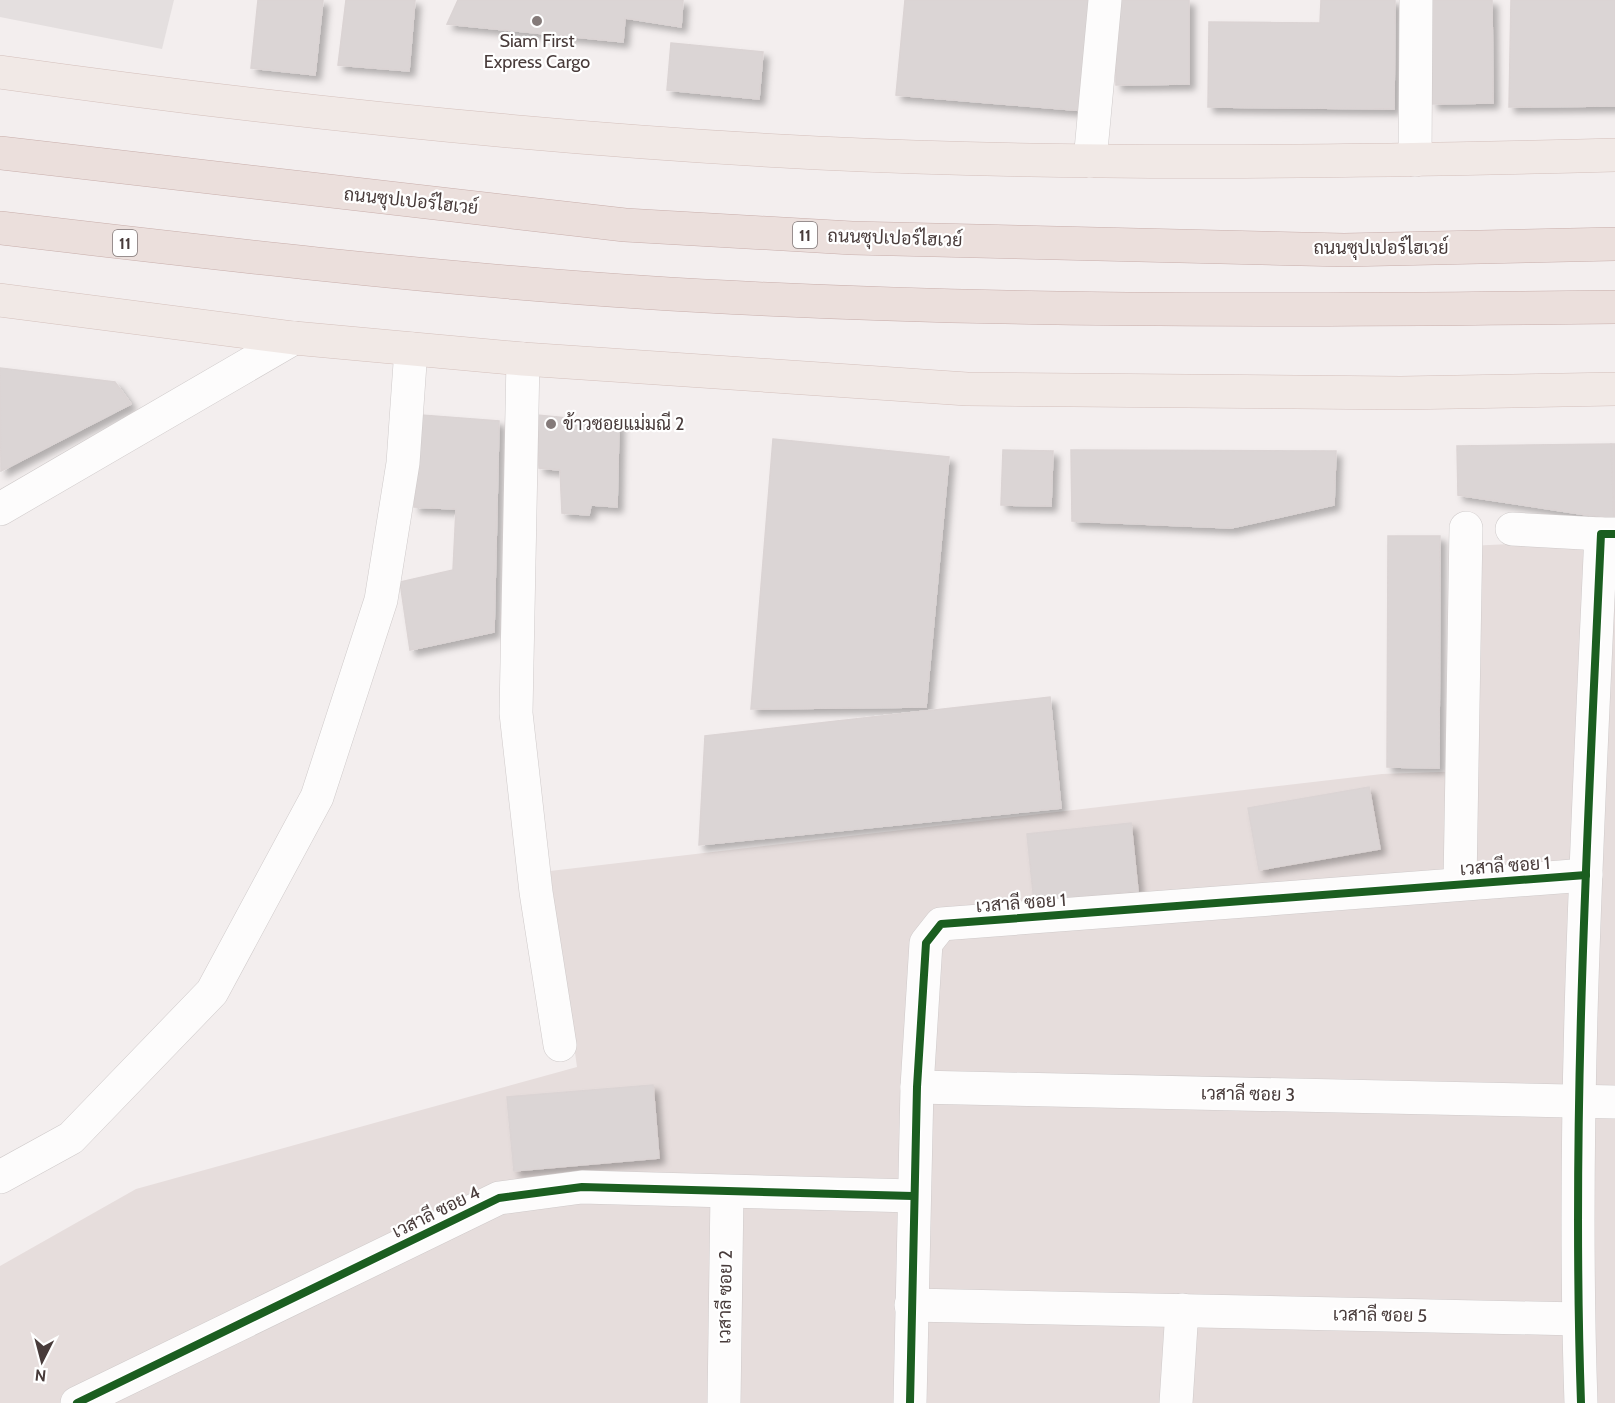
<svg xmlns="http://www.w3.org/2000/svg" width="1615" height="1403" viewBox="0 0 1615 1403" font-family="Cabin,Sarabun,sans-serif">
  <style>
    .residential { fill: #e6dddc }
    .parking { fill: #e4dfdf }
    .building { fill: #dbd5d5; stroke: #dbd4d4; stroke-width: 1.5; filter: url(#shadow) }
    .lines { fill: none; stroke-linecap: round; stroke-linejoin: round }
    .minor-casing { stroke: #cfcaca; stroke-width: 34 }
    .major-casing { stroke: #d4c0bc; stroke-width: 34 }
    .highway-casing { stroke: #c8aeab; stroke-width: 34 }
    .minor { stroke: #fdfcfc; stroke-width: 33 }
    .major { stroke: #f1e9e6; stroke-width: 33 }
    .highway { stroke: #ebdfdc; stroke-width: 33 }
    .cycleway-casing { stroke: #fff; stroke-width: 11 }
    .cycleway { stroke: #1b5e20; stroke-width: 8 }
    .poi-dot { fill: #847a79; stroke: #fff; stroke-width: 2 }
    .labels { text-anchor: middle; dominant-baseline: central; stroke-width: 4.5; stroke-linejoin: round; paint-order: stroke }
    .shield { fill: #fff; stroke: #7f7675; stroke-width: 1.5 }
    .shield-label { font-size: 16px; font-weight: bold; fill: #483b3a }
    .poi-label { font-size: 18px; fill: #483b3a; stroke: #fff }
    .street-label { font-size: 18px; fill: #483b3a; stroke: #fff }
  </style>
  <defs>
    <filter id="shadow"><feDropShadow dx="5.5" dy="5.5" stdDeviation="3" flood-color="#0004"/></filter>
  </defs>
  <rect width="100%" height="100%" fill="#f3eeee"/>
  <polygon class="residential" points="1615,539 1615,1403 0,1403 0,1266 136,1189 577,1067 550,871 1382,774 1468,771 1468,546"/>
  <polygon class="parking" points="0,0 174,0 162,49 0,17"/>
  <g class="building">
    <polygon points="258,0 323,0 315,75 251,68"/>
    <polygon points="346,0 415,0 409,71 338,65"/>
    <polygon points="458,0 683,0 681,27 625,18 623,42 447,24"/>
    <polygon points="905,0 1095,0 1085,111 896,95"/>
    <polygon points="1115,0 1189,0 1189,84 1116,85"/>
    <polygon points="1321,0 1395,0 1394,109 1208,107 1209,22 1320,23"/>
    <polygon points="1430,0 1492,0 1493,103 1432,104"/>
    <polygon points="1511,0 1615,0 1615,106 1509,107"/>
    <polygon points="671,43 763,52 759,99 667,90"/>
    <polygon points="0,368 115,382 131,404 1,471"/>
    <polygon points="421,415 499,421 494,632 410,650 400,582 453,570 456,509 414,507"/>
    <polygon points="537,415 619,423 617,507 591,505 589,515 562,513 560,470 539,468"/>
    <polygon points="773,439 949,457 926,707 751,709"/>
    <polygon points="1611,444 1614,519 1458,495 1457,446"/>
    <polygon points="1611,444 1615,444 1615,519 1614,519"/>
    <polygon points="1003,450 1053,451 1051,506 1001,505"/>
    <polygon points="1071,450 1336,451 1334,505 1231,528 1072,521"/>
    <polygon points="1388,536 1440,536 1439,768 1387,767"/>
    <polygon points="1050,697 1061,808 699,845 705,736"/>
    <polygon points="1369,787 1380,849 1259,870 1248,808"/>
    <polygon points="1131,823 1138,891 1034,902 1027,834"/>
    <polygon points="653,1085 659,1158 514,1171 507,1097"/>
  </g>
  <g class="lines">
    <defs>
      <g id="minor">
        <polyline points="1415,160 1416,0"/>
        <polyline points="1090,161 1105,0"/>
        <polyline points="523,359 516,713 536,892 560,1045"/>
        <polyline points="0,509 294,338"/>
        <polyline points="1512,529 1601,534"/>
        <polyline points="1460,884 1466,528"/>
        <polyline points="917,1087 1615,1102"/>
        <polyline points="0,1177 71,1138 212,992 317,797 381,600 403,463 411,349"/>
        <polyline points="911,1305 1578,1319"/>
        <polyline points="77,1403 499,1198 582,1187 913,1196"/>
        <polyline points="724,1403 727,1192"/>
        <polyline points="910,1403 917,1087 926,943 941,924 1586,875"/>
        <polyline points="1176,1403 1182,1310"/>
        <path d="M1581,1403c-10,-290 7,-580 20,-869h14"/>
      </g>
      <g id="major">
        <path d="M0,72c271,38 544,67 818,81 265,13 531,9 797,2"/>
        <polyline points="0,300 294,338 523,359 967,389 1401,393 1615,389"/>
      </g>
      <g id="highway">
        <polyline points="0,153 625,225 852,238 1344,250 1615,244"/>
        <path d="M0,228c212,25 426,50 639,64 325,21 651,19 976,15"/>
      </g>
    </defs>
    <use href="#minor" class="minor-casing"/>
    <use href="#major" class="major-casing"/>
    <use href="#highway" class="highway-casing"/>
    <use href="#minor" class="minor"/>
    <use href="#major" class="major"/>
    <use href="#highway" class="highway"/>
    <defs>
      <g id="cycleway">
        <polyline points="77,1403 499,1198 582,1187 913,1196"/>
        <polyline points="910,1403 917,1087 926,943 941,924 1586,875"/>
        <path d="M1581,1403c-10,-290 7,-580 20,-869h14"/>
      </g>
    </defs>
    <use href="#cycleway" class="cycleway-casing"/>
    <use href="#cycleway" class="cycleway"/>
  </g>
  <g class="poi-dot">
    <circle cx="537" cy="21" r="6"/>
    <circle cx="551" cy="424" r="6"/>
  </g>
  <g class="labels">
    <g class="shield">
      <rect x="793" y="222" width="24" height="26" rx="4.5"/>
      <rect x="113" y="230" width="24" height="26" rx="4.5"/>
    </g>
    <g class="shield-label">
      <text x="805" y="235">11</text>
      <text x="125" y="243">11</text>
    </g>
    <g class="poi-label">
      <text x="537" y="41">Siam First<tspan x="537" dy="21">Express Cargo</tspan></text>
      <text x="563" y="424" text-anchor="start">ข้าวซอยแม่มณี 2</text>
    </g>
    <g class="street-label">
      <text transform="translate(411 201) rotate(6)">ถนนซุปเปอร์ไฮเวย์</text>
      <text transform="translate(895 238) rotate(2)">ถนนซุปเปอร์ไฮเวย์</text>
      <text x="1381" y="248">ถนนซุปเปอร์ไฮเวย์</text>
      <text transform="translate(1505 866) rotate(-4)">เวสาลี ซอย 1</text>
      <text transform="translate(1021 903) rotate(-4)">เวสาลี ซอย 1</text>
      <text transform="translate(1248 1094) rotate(1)">เวสาลี ซอย 3</text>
      <text transform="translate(436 1212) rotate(-26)">เวสาลี ซอย 4</text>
      <text transform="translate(725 1297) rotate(-89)">เวสาลี ซอย 2</text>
      <text transform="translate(1380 1315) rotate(1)">เวสาลี ซอย 5</text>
    </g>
  </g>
  <g transform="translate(42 1361) rotate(186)" stroke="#ffffff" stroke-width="4.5" paint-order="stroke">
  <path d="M0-4.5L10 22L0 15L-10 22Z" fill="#483b3a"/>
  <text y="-9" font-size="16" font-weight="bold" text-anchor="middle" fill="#483b3a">N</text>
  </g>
</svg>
